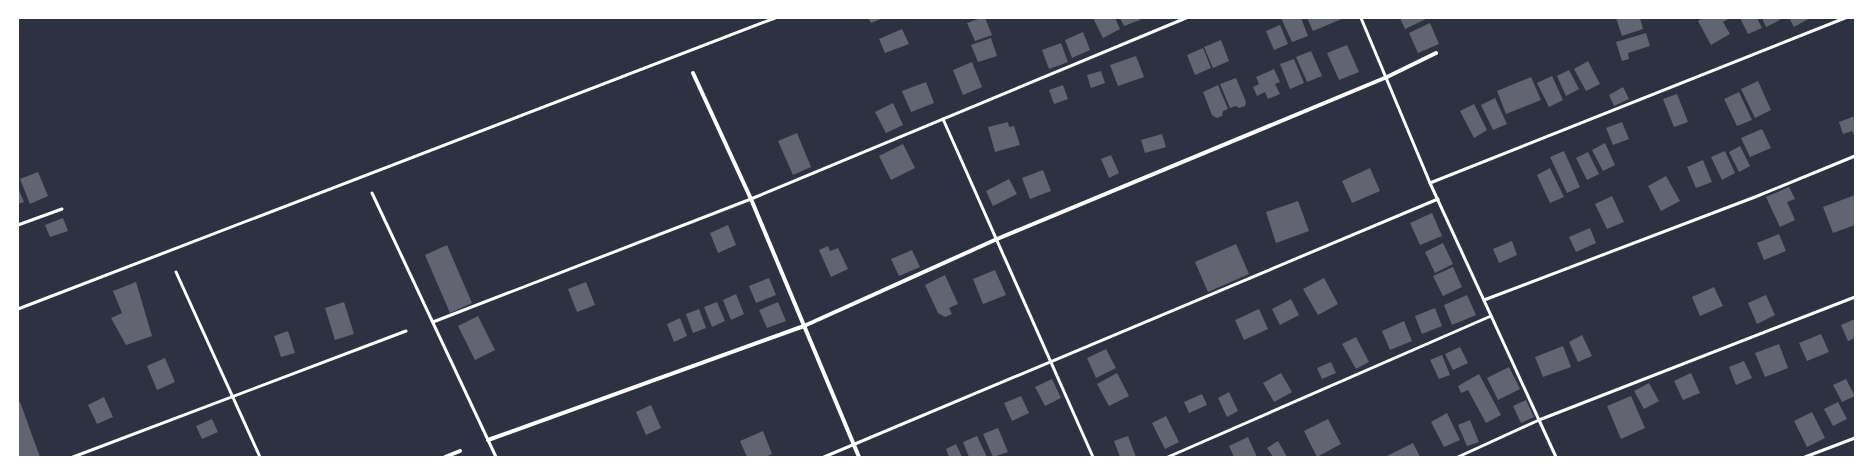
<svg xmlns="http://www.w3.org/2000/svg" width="1873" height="475" viewBox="0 0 1873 475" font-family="'PT Sans Narrow',sans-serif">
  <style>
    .building { fill: #626471 }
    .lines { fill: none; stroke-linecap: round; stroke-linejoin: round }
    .service { stroke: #fff; stroke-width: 3 }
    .minor { stroke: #fff; stroke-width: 4 }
  </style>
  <rect width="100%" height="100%" fill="#2d3142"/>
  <g class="building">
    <polygon points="868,18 884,18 871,23"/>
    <polygon points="981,18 985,18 992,35 975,41 967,23"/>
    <polygon points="1093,18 1115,18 1120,29 1103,38"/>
    <polygon points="1120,18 1139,18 1140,20 1124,26"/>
    <polygon points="1281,18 1301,18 1308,36 1292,42"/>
    <polygon points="1307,18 1344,18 1313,31"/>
    <polygon points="1400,18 1428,18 1405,29"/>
    <polygon points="1616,18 1640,18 1643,29 1622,36"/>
    <polygon points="1703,18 1730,18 1723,22 1730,34 1711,45 1698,21"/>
    <polygon points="1740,18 1757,18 1762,28 1748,34"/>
    <polygon points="1762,18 1779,18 1780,20 1766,27"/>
    <polygon points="1789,18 1810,18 1794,27"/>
    <polygon points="1430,23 1439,44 1418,53 1409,33"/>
    <polygon points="1280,25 1288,44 1274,50 1266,31"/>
    <polygon points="902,29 909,44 885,53 879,39"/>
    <polygon points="1083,32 1090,50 1072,58 1065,40"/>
    <polygon points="1646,33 1650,46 1628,53 1629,59 1622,61 1616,42"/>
    <polygon points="991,38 997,56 978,62 971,45"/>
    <polygon points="1221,40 1229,61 1213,68 1204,47"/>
    <polygon points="1061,43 1068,62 1049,69 1042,50"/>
    <polygon points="1347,45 1359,72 1339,80 1327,53"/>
    <polygon points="1203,48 1211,68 1195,75 1187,55"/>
    <polygon points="1311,51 1322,76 1307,82 1296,57"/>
    <polygon points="1136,56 1144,77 1118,86 1110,65"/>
    <polygon points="1294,59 1304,83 1290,89 1280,64"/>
    <polygon points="1588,61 1600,84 1586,91 1574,69"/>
    <polygon points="972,62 982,87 963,95 953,70"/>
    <polygon points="1274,69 1280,82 1275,84 1280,94 1268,99 1265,92 1257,96 1253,87 1259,84 1256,77"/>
    <polygon points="1569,70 1579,89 1566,96 1557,76"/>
    <polygon points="1101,71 1105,83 1091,88 1087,75"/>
    <polygon points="1552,76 1563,100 1549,107 1537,83"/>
    <polygon points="1531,77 1541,100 1506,114 1497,91"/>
    <polygon points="1236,78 1246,102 1245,106 1239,108 1236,106 1230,108 1220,84"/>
    <polygon points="1758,81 1771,110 1755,118 1741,89"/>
    <polygon points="926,82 934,103 911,112 902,91"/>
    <polygon points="1063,85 1068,99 1054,104 1049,90"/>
    <polygon points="1218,85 1228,109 1223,111 1222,116 1217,118 1212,115 1203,92"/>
    <polygon points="1623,87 1629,99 1614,106 1609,95"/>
    <polygon points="1739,92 1752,120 1737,126 1724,99"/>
    <polygon points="1677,94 1688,122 1674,127 1663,99"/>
    <polygon points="1495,98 1507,124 1493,130 1481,105"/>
    <polygon points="893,103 903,125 886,133 875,112"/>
    <polygon points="1474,104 1487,130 1474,138 1460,111"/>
    <polygon points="1855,116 1855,137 1852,131 1843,134 1839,122"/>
    <polygon points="1008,122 1009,127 1014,126 1020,145 995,152 988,127"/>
    <polygon points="1622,122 1629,139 1613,145 1606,128"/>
    <polygon points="1762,129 1771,148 1750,157 1741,138"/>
    <polygon points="797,133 811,167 793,175 778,141"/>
    <polygon points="1162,134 1166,147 1145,153 1141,140"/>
    <polygon points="1605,143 1615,165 1603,171 1592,150"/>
    <polygon points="903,144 915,168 891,180 879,156"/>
    <polygon points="1740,146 1750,166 1739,172 1729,152"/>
    <polygon points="1564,151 1580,187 1567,193 1550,157"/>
    <polygon points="1725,151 1735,173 1722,180 1711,157"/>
    <polygon points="1588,152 1599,174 1587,180 1576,158"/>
    <polygon points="1111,155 1119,173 1109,178 1101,159"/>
    <polygon points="1703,160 1712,182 1696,188 1687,167"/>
    <polygon points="1370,168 1380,191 1352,203 1342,181"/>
    <polygon points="1550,168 1564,197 1550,203 1537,175"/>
    <polygon points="1043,170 1051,191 1030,199 1022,178"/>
    <polygon points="38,172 48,196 30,204 20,179"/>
    <polygon points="1666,176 1680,201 1661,211 1648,186"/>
    <polygon points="1009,179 1017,194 993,206 986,191"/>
    <polygon points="1789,187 1795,199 1787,202 1795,220 1780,227 1766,197"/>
    <polygon points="18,188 24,202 18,204"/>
    <polygon points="1855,195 1855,225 1833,233 1823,207"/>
    <polygon points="1612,196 1624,222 1607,229 1595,204"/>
    <polygon points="1298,201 1309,231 1276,243 1266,212"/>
    <polygon points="1432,213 1442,236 1420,245 1410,223"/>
    <polygon points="63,218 68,231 50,237 45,225"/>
    <polygon points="728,225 736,245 718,253 710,233"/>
    <polygon points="1590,228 1596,243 1576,252 1569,237"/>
    <polygon points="1779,234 1786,251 1764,260 1757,243"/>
    <polygon points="1512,241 1517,255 1499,263 1493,249"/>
    <polygon points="1443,243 1453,264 1435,273 1425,252"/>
    <polygon points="1236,244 1249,274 1208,292 1195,262"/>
    <polygon points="447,245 472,303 450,313 425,255"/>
    <polygon points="828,246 830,251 838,248 848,269 831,277 819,250"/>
    <polygon points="912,250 920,267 899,276 891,259"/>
    <polygon points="1453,267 1462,287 1443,296 1433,276"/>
    <polygon points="995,270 1006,295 983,304 973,279"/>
    <polygon points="945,275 958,304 949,308 952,314 945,317 938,313 925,285"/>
    <polygon points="769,278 776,295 756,303 749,286"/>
    <polygon points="1324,278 1338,304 1318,315 1303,289"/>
    <polygon points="136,282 152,336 126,345 111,318 122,313 113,291"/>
    <polygon points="586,282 595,305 577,312 568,289"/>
    <polygon points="1714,287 1723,306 1700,316 1692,297"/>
    <polygon points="736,294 744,314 731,320 723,300"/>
    <polygon points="1467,295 1476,315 1452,325 1444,305"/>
    <polygon points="1766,295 1775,315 1757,324 1748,303"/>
    <polygon points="1291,299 1299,315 1280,325 1272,309"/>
    <polygon points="344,302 354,334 335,340 325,308"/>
    <polygon points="717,302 725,321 712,327 704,307"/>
    <polygon points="778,302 786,321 767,328 759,310"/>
    <polygon points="1435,308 1442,326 1422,334 1415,316"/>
    <polygon points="699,309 706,328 693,333 686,314"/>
    <polygon points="1259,309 1268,329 1244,340 1235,320"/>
    <polygon points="478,316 495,350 475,360 458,326"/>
    <polygon points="680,318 687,336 674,342 667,324"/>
    <polygon points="1855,319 1855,338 1848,341 1841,325"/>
    <polygon points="1404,321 1412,341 1390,350 1382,331"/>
    <polygon points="288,331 295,353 281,357 274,336"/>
    <polygon points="1821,334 1829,352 1807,361 1799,343"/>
    <polygon points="1582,335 1592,356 1578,362 1569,342"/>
    <polygon points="1356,337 1369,362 1356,369 1342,344"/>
    <polygon points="1779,344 1788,368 1765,377 1755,353"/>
    <polygon points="1563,346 1571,367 1543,377 1535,357"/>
    <polygon points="1460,347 1468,363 1453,370 1445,354"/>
    <polygon points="1106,349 1116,368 1096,378 1087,358"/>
    <polygon points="1442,355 1450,375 1439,379 1430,360"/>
    <polygon points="165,358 175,382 157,390 147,366"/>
    <polygon points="1744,361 1752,378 1736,385 1729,367"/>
    <polygon points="1331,362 1336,373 1322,379 1317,368"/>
    <polygon points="1509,367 1520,389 1498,400 1487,378"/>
    <polygon points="1117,373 1129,396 1109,406 1097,384"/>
    <polygon points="1281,373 1292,392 1274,402 1263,383"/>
    <polygon points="1691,373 1700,393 1683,400 1674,381"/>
    <polygon points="1479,374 1501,415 1486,423 1468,390 1461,393 1458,386"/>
    <polygon points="1052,379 1061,398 1045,406 1035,387"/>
    <polygon points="1846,379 1855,396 1842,402 1833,385"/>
    <polygon points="1649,383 1659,401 1644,409 1634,391"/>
    <polygon points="1229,392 1238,411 1227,417 1218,398"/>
    <polygon points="1202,394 1207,405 1189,413 1184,402"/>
    <polygon points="1021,396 1029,413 1012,421 1004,403"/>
    <polygon points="1631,396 1645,428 1621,439 1607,406"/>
    <polygon points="104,397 113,417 97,424 88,405"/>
    <polygon points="1526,400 1534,417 1521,423 1513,406"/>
    <polygon points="20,402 40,457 20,457 18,453 18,403"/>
    <polygon points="1838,402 1847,419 1833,426 1824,409"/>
    <polygon points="651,405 661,428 646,435 636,412"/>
    <polygon points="1812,412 1825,438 1807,447 1794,421"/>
    <polygon points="1447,413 1460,440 1444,447 1431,422"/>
    <polygon points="1166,416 1179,442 1165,449 1152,423"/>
    <polygon points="212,419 218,432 202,439 196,426"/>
    <polygon points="1328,419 1341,444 1317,457 1304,431"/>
    <polygon points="1470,420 1479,442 1467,446 1458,425"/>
    <polygon points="998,428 1008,452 993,457 983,434"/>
    <polygon points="763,431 772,454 765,457 747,457 740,441"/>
    <polygon points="977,436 987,457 969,457 963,442"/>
    <polygon points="1128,436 1136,457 1120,457 1114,441"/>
    <polygon points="1248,437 1257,457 1234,457 1229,446"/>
    <polygon points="1278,441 1287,457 1273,457 1267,448"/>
    <polygon points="1413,443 1420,457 1385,457"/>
    <polygon points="956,444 962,457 949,457 946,449"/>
  </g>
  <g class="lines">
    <g class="service">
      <polyline points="1361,18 1430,183 1556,457"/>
      <polyline points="943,119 1093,457"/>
      <polyline points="1430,183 1845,18"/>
      <polyline points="372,193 496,457"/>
      <polyline points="18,225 62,209"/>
      <polyline points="176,272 260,457"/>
      <polyline points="1484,300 1755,197 1855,156"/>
      <polyline points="18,309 775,18"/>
      <polyline points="433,322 751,199 1186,18"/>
      <polyline points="73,457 406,331"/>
      <polyline points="824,457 1438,199"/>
      <polyline points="1168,457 1491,316"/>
      <polyline points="1458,457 1539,420 1855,297"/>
      <polyline points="1805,457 1855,438"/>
    </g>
    <g class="minor">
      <polyline points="693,73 751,199 859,457"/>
      <polyline points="488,440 804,326 997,239 1387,77 1436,53"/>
      <polyline points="445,457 460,451"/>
    </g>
  </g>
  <rect width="1873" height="475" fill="none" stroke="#ffffff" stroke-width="38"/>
</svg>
